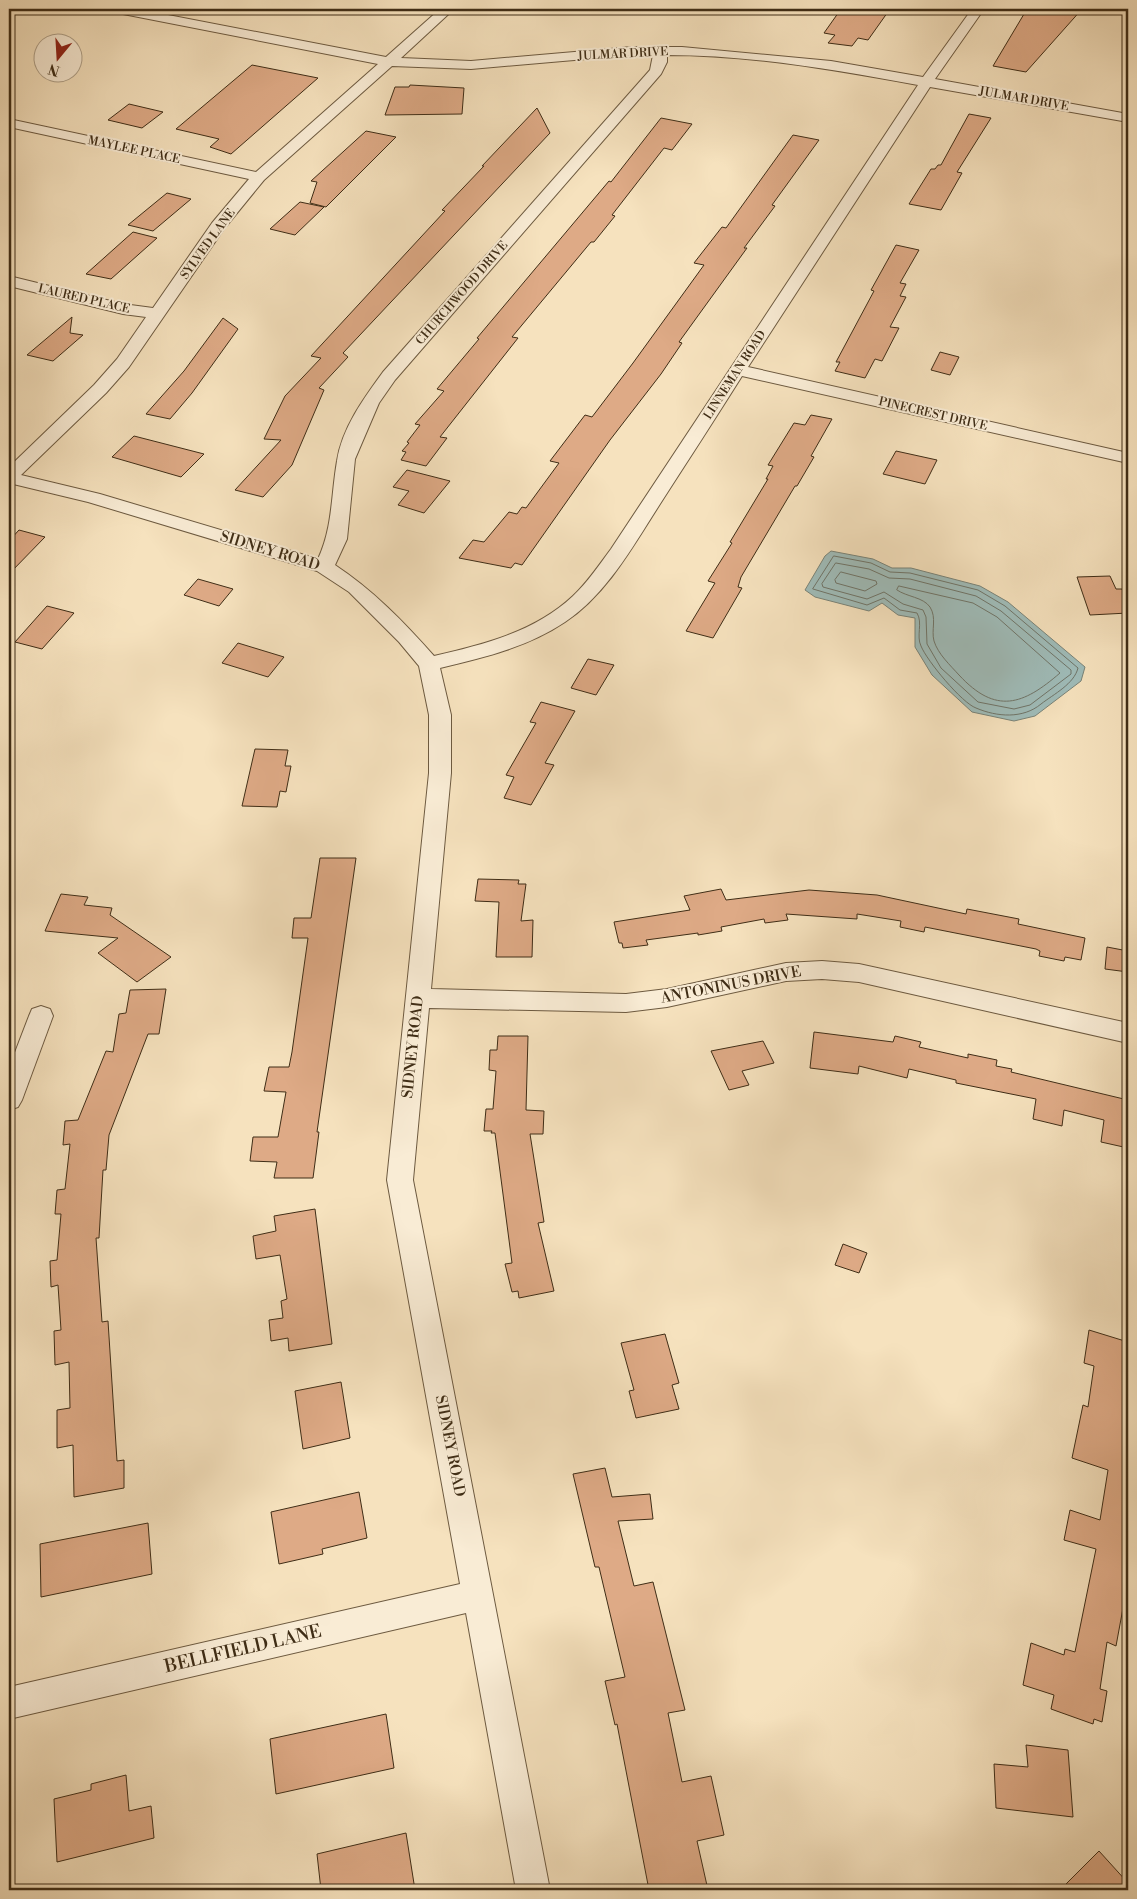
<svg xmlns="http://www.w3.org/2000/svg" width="1137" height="1899" viewBox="0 0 1137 1899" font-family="'Libre Bodoni',serif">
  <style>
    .water { fill: #9fbcb9; stroke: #798378 }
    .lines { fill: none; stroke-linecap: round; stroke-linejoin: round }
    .shore { stroke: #6f7468; stroke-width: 1 }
    .building { fill: #deaa86; stroke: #3f2d16 }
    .minor-casing { stroke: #6d5a40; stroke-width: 2 }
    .minor { fill: #f9ecd5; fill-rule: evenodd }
    .labels { text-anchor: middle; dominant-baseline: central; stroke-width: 4; stroke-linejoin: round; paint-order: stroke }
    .far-street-label { font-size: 12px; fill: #3f2d16; stroke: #f9ecd5 }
    .street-label { font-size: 15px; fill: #3f2d16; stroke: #f9ecd5 }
    .near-street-label { font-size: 18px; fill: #3f2d16; stroke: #f9ecd5 }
  </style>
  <rect width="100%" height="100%" fill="#f6e2be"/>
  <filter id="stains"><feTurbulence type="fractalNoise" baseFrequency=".004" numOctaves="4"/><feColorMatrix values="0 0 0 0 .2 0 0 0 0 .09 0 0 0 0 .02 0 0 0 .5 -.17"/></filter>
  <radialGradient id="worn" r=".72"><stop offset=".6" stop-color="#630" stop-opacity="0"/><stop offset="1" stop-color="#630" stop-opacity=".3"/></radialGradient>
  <polygon class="water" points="831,551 873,559 892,568 911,568 980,586 1008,602 1085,667 1081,681 1035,716 1014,721 972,712 932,675 915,647 915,618 898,615 882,603 869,611 815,597 805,590 825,556"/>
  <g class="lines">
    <g class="shore">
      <path d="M834,556l37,7 19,9 20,1 68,17 27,16 73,62c-4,16 -24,26 -37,36 -18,15 -44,13 -65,4 -14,-5 -49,-47 -55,-62 -5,-10 2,-23 -4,-33l-17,-3 -16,-12 -17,7 -54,-16z"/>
      <polygon points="836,563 869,569 889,578 910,579 976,596 1001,611 1071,670 1071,674 1030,705 1014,709 978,702 941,668 927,644 926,617 923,610 903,604 884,592 867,599 823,587 822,584"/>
      <polygon points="841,572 876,581 877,584 865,591 836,583 835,580"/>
      <path d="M899,586l74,17 24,14 63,56c-37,32 -64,42 -101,2 -9,-10 -21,-21 -25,-34 -3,-11 3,-23 -4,-34 -7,-10 -23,-10 -33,-17z"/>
    </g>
  </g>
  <g class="building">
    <polygon points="841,9 890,9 868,40 858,38 852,46 828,43 835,35 824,33"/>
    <polygon points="1027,9 1082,9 1026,72 993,66"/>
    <polygon points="252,65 318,78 231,154 210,147 219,139 176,129"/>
    <polygon points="410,85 464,88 462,114 385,115 395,87 409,87"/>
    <polygon points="129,104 163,112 142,128 108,120"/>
    <polygon points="537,108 550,133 343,353 348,357 319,388 324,390 292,465 263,497 235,490 281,440 264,439 285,396 321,358 311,356 445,211 442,210 484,166 482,166"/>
    <polygon points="969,114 991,118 957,172 962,173 941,210 909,204 931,169 935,169 938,165 941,165"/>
    <polygon points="661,118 692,124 672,150 664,148 612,215 615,216 594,242 591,242 512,337 518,338 440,437 447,438 426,466 401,460 406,452 402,451 409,443 407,442 420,425 415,424 444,391 437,389 479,339 477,338 609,181 611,182"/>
    <polygon points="366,131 396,137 326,207 310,203 317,182 311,181"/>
    <polygon points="793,135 819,140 772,205 775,206 744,248 747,248 679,342 682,343 661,374 610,440 522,565 515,563 511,568 459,558 473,540 484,542 509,512 517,514 522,507 526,508 559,463 550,461 585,415 592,417 633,363 704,265 694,263 722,227 726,228"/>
    <polygon points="167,193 191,199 153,231 128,225"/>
    <polygon points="300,202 324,207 295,235 270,229"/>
    <polygon points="133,232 157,238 111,279 86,274"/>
    <polygon points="896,245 919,250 900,283 906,284 900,296 906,297 890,327 899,328 882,361 875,359 865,378 835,371 840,362 836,362 874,291 871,290"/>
    <polygon points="72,317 70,333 83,335 53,361 27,355"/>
    <polygon points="223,318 238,329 192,393 170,419 146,414 184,371"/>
    <polygon points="940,352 959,357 950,375 931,370"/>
    <polygon points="811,415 832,419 811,456 814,457 797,486 795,486 741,577 738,587 742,588 713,638 686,631 715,583 708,581 732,543 730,542 768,479 766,479 773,466 768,465 794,423 805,425"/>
    <polygon points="134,436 204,454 181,477 112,457"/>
    <polygon points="896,451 937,460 925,484 883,474"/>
    <polygon points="407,470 450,481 424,513 398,505 409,491 393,487"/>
    <polygon points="19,530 45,537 9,574 9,541"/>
    <polygon points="1110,576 1116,589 1122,589 1128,604 1128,613 1090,615 1077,577"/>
    <polygon points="198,579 233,589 219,606 184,595"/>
    <polygon points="47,606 74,613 42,649 15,642"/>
    <polygon points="238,643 284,657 268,677 222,663"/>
    <polygon points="588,659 614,665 596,695 571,688"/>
    <polygon points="541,702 575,711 545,763 554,765 531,805 504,798 514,777 506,775 536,723 530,722"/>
    <polygon points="255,749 288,750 285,766 291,766 286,792 280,791 277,807 242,806"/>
    <polygon points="320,858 356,858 317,1132 319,1132 313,1178 274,1178 277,1162 250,1161 253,1137 278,1137 286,1092 264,1091 269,1067 289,1067 292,1052 308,938 292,938 294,918 311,918"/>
    <polygon points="478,879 519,880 518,884 526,884 521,921 533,920 532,957 496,957 499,902 475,901"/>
    <polygon points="721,889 726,900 809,890 877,895 966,914 967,909 1019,919 1018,924 1085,938 1081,960 1065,957 1064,961 1039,956 1040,951 1036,949 925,927 924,932 900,927 901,921 857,914 857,919 786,914 788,920 765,923 764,919 721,927 722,931 698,935 698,933 646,940 648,945 623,948 622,943 619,943 614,922 690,910 684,896"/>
    <polygon points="61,894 88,897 84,905 112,908 110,915 171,957 137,982 98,953 118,938 45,931"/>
    <polygon points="1107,947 1128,951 1128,972 1105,969"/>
    <polygon points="166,989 159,1034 148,1034 109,1135 106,1170 103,1170 99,1238 96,1238 102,1322 108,1321 117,1461 124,1460 124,1488 74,1497 73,1445 57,1448 57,1410 70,1408 69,1362 55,1365 54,1331 61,1330 58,1285 51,1287 50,1261 57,1260 61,1214 55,1214 57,1190 65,1189 70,1144 63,1145 65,1121 78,1120 106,1051 113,1052 119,1014 126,1013 130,990"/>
    <polygon points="814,1032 893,1042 895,1036 921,1042 919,1047 968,1058 968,1054 997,1060 996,1066 1012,1069 1011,1072 1128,1100 1128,1148 1101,1142 1104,1120 1064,1110 1062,1126 1033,1119 1036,1099 956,1083 956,1080 909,1069 907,1078 859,1066 858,1074 810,1068"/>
    <polygon points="498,1036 528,1036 526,1110 544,1111 543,1134 530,1134 544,1222 538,1223 554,1291 519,1298 518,1291 512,1292 505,1264 512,1263 495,1133 491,1133 492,1131 484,1131 486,1109 493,1109 496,1071 489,1070 490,1050 497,1050"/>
    <polygon points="763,1041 774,1063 742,1071 749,1085 729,1090 711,1051"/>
    <polygon points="315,1209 332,1344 289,1351 288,1338 271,1341 269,1320 283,1318 281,1301 287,1299 280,1255 256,1259 253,1236 276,1231 274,1216"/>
    <polygon points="843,1244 867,1253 859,1273 835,1265"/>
    <polygon points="1089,1330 1128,1342 1128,1581 1116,1646 1107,1642 1100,1689 1107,1691 1102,1722 1094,1719 1093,1724 1051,1709 1054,1695 1023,1685 1031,1643 1064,1655 1065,1649 1075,1652 1096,1549 1064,1540 1070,1510 1100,1520 1108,1470 1072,1458 1083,1405 1088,1407 1094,1366 1084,1363"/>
    <polygon points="665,1334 679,1383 672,1385 679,1409 636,1418 629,1391 634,1390 621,1343"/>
    <polygon points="341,1382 350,1438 303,1449 295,1391"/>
    <polygon points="605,1468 612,1497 650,1494 653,1519 618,1521 634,1586 653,1582 685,1710 668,1713 682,1782 711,1776 724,1835 697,1841 708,1890 649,1890 617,1724 615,1725 605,1681 625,1677 599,1567 595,1567 573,1474"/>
    <polygon points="359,1492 367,1538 322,1549 323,1554 279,1564 271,1512"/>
    <polygon points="148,1523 152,1574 41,1597 40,1544"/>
    <polygon points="386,1714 394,1768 276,1794 270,1739"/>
    <polygon points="1026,1745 1068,1750 1073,1817 996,1808 994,1764 1028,1767"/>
    <polygon points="126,1775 129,1811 151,1806 154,1838 57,1862 54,1799 91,1790 91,1784"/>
    <polygon points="406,1833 415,1890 347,1890 342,1886 321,1890 317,1854"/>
    <polygon points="1099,1851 1128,1883 1128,1890 1060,1890"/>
  </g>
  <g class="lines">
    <defs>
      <g id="minor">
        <path d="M112,9h25l249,48 54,-48h14l-53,49 70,3 161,-14h50l149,14 92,16 49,-68h12l-49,70 193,35v8l-198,-35 -182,280 380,86v10l-386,-87c-27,43 -55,86 -82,128 -27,42 -53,90 -95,118 -37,25 -82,36 -125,46l11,47v58l-20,216 195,5 41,-5 119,-26 36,-2 37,3 269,59v20l-269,-61 -37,-3 -36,2 -119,26 -41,5 -197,-4 -16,172 137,710h-34l-50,-277 -457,106v-32l451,-103 -73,-404 42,-407v-58l-10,-49 -20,-24 -50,-50 -32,-21 -229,-69 -79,-19v-16l85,-82 23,-26 29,-42 -23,-3 -114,-28v-10l114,28 30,4 59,-85 37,-44 -240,-52v-8l247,53 122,-108 -260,-51zM632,55h21l-3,15 -267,302c-19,26 -41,56 -46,89 -6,34 -4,66 -19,98l-218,-65 -79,-19 85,-82 23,-26 95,-138 40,-49 128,-114 79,3zM667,55c84,0 168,15 251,30l-307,464c-12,16 -23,33 -38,47 -38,36 -91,49 -139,60 -30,-34 -61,-66 -99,-91l12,-26 8,-80 24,-56 16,-23 266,-306 6,-12z"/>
        <polygon points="41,1006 50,1009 53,1016 22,1100 18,1107 9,1110 9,1068 29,1016 32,1009"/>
      </g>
    </defs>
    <use href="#minor" class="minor-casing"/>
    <use href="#minor" class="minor"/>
  </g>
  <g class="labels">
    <g class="far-street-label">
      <text transform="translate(623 54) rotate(-3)">JULMAR DRIVE</text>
      <text transform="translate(1024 99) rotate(10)">JULMAR DRIVE</text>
      <text transform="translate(134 150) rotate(12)">MAYLEE PLACE</text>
      <text transform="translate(208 244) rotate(-54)">SYLVED LANE</text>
      <text transform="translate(462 293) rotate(-49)">CHURCHWOOD DRIVE</text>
      <text transform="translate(84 299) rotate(13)">LAURED PLACE</text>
      <text transform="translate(735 375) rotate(-57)">LINNEMAN ROAD</text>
      <text transform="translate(933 414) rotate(13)">PINECREST DRIVE</text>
    </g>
    <g class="street-label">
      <text transform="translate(270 551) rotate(17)">SIDNEY ROAD</text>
      <text transform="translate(731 985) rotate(-11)">ANTONINUS DRIVE</text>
      <text transform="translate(413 1047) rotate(-84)">SIDNEY ROAD</text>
      <text transform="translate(450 1446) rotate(79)">SIDNEY ROAD</text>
    </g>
    <g class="near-street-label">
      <text transform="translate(243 1649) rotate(-13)">BELLFIELD LANE</text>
    </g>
  </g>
  <rect width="1137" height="1899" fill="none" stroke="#f6e2be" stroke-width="30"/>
  <rect x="10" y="10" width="1117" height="1879" fill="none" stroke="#3f2d16" stroke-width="2.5"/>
  <rect x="15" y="15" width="1107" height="1869" fill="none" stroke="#3f2d16"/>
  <g transform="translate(58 58) rotate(198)"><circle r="24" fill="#f9ecd5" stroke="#afa089"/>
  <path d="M0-4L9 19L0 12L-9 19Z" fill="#8f2418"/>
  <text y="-8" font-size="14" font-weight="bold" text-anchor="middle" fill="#3f2d16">N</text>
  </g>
  <rect width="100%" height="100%" filter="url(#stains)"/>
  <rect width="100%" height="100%" fill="url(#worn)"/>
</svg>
